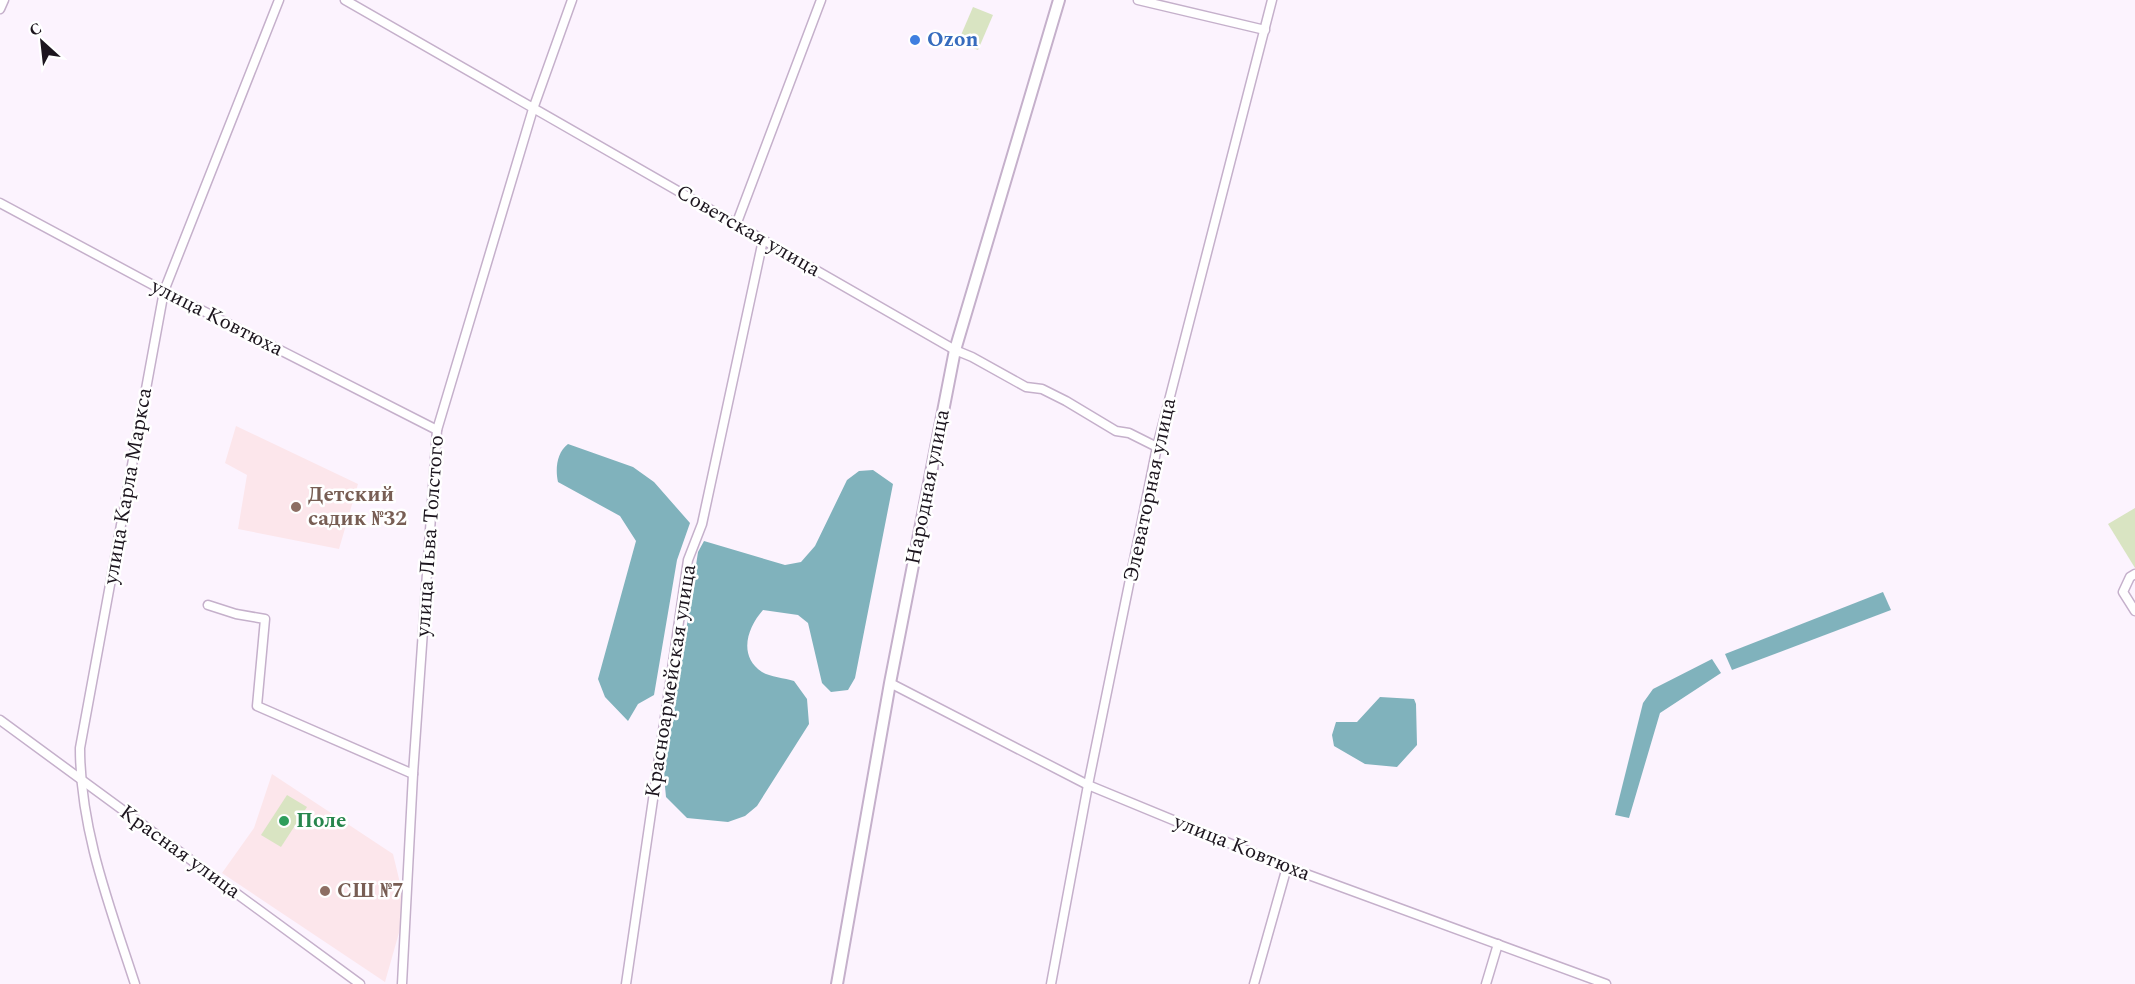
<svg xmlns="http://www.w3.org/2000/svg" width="2135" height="984" viewBox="0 0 2135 984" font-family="Spectral,serif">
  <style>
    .education { fill: #fce6eb }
    .green { fill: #d9e4c2 }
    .water { fill: #80b2bc }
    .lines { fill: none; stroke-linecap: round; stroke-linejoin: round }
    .minor-casing { stroke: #c5b0cb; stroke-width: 11 }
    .major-casing { stroke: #c5b0cb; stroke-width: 14 }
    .minor { stroke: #fff; stroke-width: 8 }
    .major { stroke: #fff; stroke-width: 10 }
    .shop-dot { fill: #3f7fe0; stroke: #fff; stroke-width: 2 }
    .education-dot { fill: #8d6e63; stroke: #fff; stroke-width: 2 }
    .leisure-dot { fill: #2e9e5b; stroke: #fff; stroke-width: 2 }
    .labels { text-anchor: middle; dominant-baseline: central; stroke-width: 5; stroke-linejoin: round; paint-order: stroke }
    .shop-label { font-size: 21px; font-weight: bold; fill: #366cbe; stroke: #fff; text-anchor: start }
    .street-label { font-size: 21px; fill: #1c151e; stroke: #fff }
    .education-label { font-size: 21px; font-weight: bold; fill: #785e54; stroke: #fff; text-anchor: start }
    .leisure-label { font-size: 21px; font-weight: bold; fill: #27864d; stroke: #fff; text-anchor: start }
  </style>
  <rect width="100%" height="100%" fill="#fcf3fe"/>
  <g class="education">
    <polygon points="236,426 358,484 339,549 238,529 247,475 225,463"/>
    <polygon points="272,774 393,854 406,908 385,982 222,873 254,828"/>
  </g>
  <g class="green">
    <polygon points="973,7 993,15 978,50 958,42"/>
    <polygon points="2135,508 2135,568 2108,524"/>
    <polygon points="287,795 307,807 281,847 261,835"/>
  </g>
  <g class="water">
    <path d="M568,444l65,23 21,15 36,41 -13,37 -23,135 -16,9 -10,17 -23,-24 -7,-18 38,-138 -16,-25 -62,-34c-3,-13 -1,-30 10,-38z"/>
    <path d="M873,470l20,14 -38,194 -7,12 -17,2 -9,-9 -14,-60 -10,-8 -35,-5c-16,18 -25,46 -1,62 8,5 23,6 32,9l13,18 2,25 -52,82 -12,10 -17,6 -41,-4 -21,-21 -2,-21 34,-224 6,-11 81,24 16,-3 14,-16 32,-66 12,-9z"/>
    <polygon points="1883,592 1891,610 1732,670 1725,654"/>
    <polygon points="1712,659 1721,673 1660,713 1629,818 1615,815 1643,703 1653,689"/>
    <polygon points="1380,697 1414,699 1416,704 1417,745 1397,767 1365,764 1334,746 1332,735 1336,722 1357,722"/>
  </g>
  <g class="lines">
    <defs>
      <g id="minor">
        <polyline points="345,0 955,350 972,357 1026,387 1042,389 1066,401 1116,431 1129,433 1157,447"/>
        <polyline points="1138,0 1265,30"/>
        <polyline points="0,9 4,0"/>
        <polyline points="0,203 164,291 437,430"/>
        <polyline points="736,225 821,0"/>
        <polyline points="2135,574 2130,577 2123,592 2135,611"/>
        <polyline points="208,605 236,614 265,619 257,706 413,774"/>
        <polyline points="890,683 1088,785 1287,867 1606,984"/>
        <polyline points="0,720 360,984"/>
        <path d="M135,984c-25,-77 -55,-154 -55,-236l84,-457 115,-291"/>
        <polyline points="402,984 413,774 437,430 533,109 572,0"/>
        <polyline points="626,984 688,560 702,524 763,240"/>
        <polyline points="1051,984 1088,785 1157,447 1272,0"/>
        <polyline points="1254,984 1287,867"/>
        <polyline points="1486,984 1498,944"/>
      </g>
      <polyline id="major" points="837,984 890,683 955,350 1059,0"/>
    </defs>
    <use href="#minor" class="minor-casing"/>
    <use href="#major" class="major-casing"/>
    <use href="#minor" class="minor"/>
    <use href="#major" class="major"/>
  </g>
  <circle class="shop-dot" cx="915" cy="40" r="6"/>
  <g class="education-dot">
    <circle cx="296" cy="507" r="6"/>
    <circle cx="325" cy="891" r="6"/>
  </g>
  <circle class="leisure-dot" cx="284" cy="821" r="6"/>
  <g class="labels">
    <g class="shop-label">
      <text x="927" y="40">Ozon</text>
    </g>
    <g class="street-label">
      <text transform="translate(748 231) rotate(30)">Советская улица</text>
      <text transform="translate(217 318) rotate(27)">улица Ковтюха</text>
      <text transform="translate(128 486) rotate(-80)">улица Карла Маркса</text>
      <text transform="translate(928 487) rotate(-79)">Народная улица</text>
      <text transform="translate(1150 490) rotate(-78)">Элеваторная улица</text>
      <text transform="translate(430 536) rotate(-86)">улица Льва Толстого</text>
      <text transform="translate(671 681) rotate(-81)">Красноармейская улица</text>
      <text transform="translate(1242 848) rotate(22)">улица Ковтюха</text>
      <text transform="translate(180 852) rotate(36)">Красная улица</text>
    </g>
    <g class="education-label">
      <text x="308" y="495">Детский<tspan x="308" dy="24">садик №32</tspan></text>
      <text x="337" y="891">СШ №7</text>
    </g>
    <g class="leisure-label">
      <text x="296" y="821">Поле</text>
    </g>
  </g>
  <g transform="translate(42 42) rotate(333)" stroke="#ffffff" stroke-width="4.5" paint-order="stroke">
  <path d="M0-4.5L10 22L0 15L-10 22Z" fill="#1c151e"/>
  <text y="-9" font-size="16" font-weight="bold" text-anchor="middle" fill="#1c151e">С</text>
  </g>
</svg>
